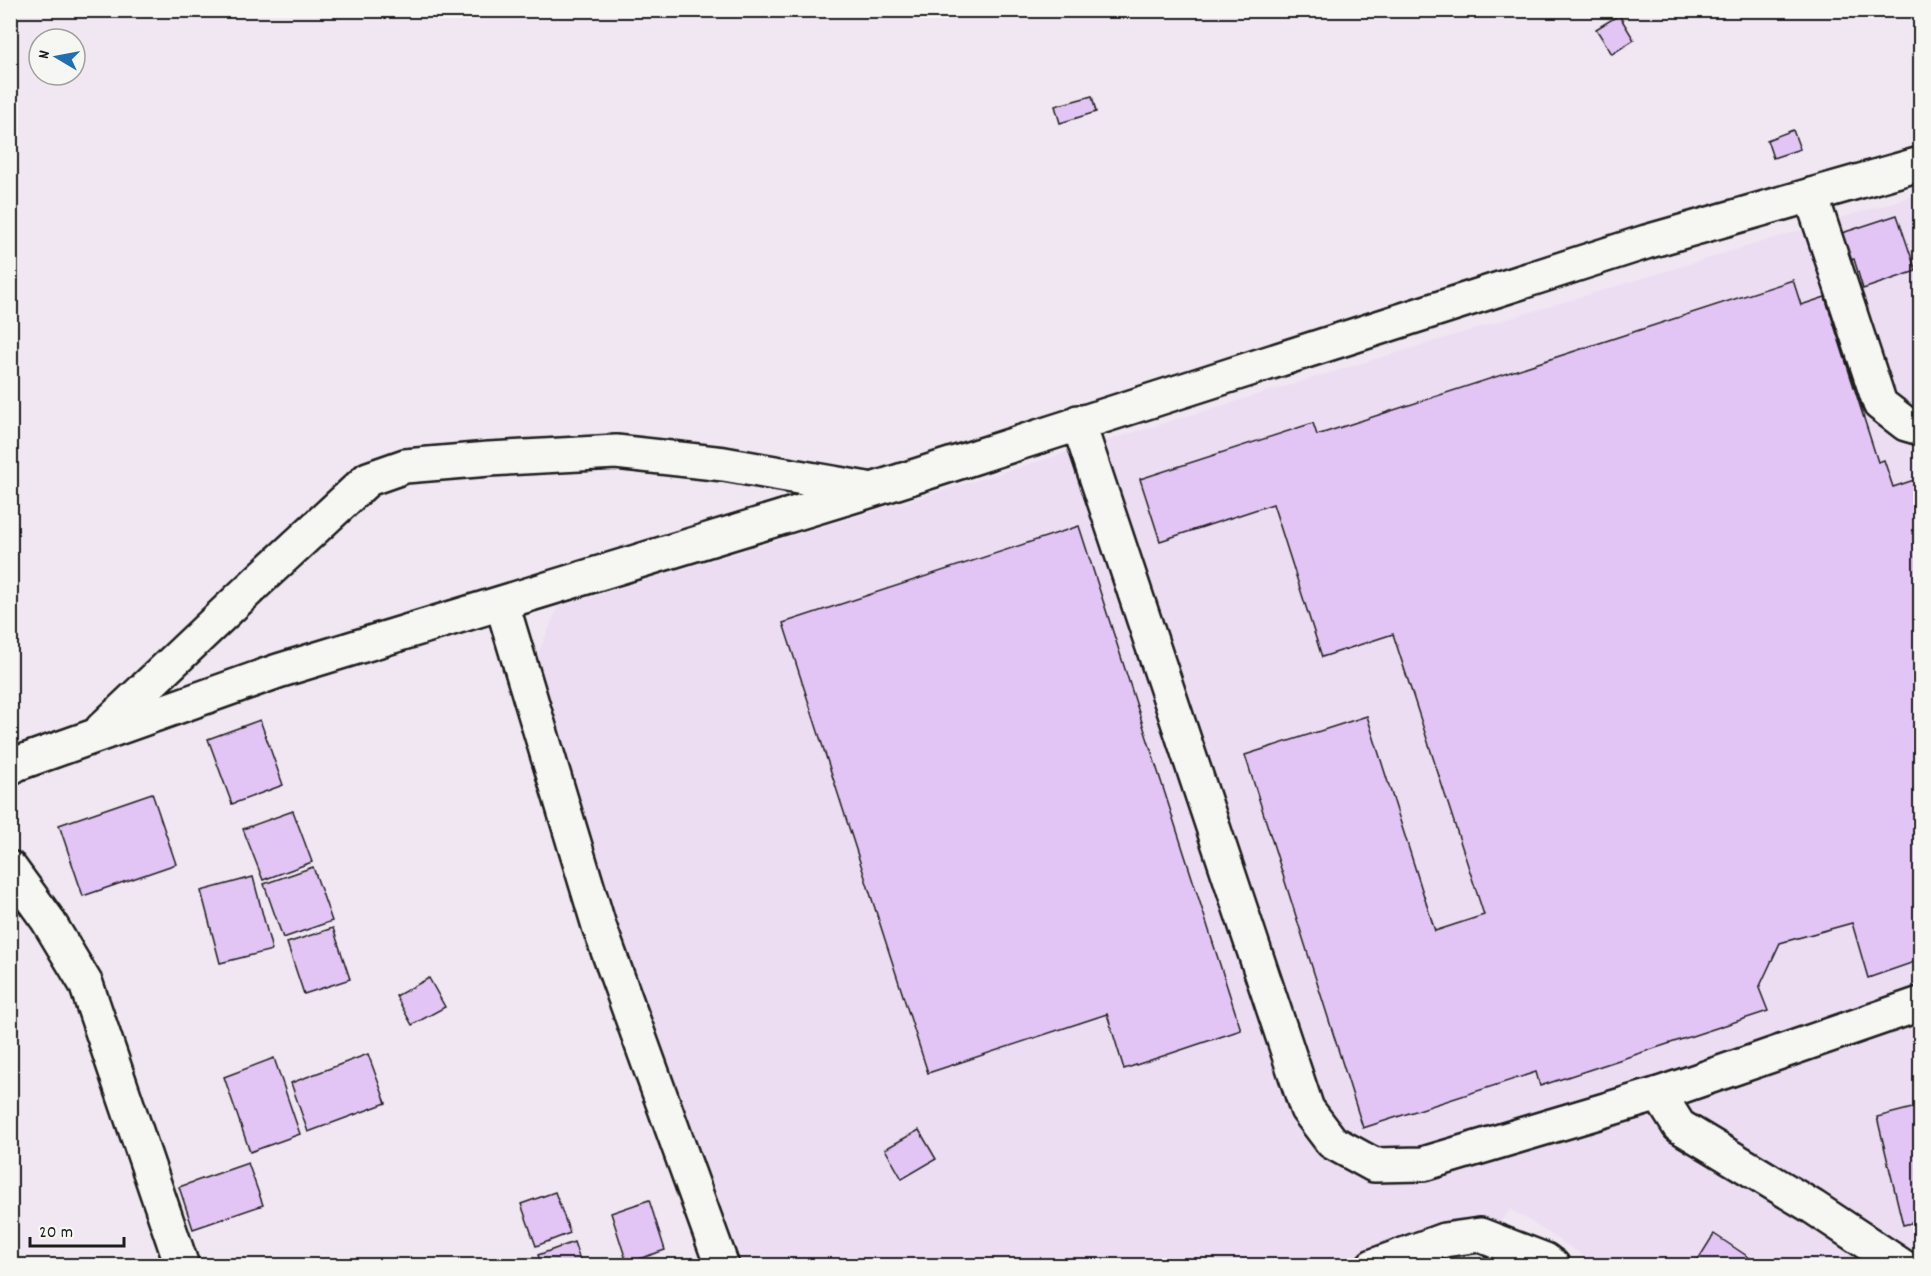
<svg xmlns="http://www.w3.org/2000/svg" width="1931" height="1276" viewBox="0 0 1931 1276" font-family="Dekko,sans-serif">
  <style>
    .built { fill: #ecddf3 }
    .building { fill: #e2c5f4; stroke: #1c1c1c; stroke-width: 1.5 }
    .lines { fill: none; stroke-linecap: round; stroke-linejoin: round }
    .minor-casing { stroke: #1c1c1c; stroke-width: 38 }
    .minor { stroke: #f6f6f2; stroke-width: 33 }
  </style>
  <rect width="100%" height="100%" fill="#f0e7f3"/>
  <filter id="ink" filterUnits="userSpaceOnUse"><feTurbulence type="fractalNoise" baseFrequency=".0167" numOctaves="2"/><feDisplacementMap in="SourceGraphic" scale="12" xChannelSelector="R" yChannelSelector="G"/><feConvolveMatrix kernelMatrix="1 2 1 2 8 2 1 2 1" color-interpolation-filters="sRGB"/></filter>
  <g filter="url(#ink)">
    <polygon class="built" points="1920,194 1920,1265 1598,1265 1511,1209 1480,1245 1411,1265 743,1265 527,679 558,607"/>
    <g class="building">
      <polygon points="1619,15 1634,40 1612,54 1596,29"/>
      <polygon points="1092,96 1096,112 1060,123 1055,106"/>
      <polygon points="1793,130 1800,149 1773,158 1767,140"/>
      <polygon points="1897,215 1916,271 1863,289 1854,259 1848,261 1839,234"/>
      <polygon points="1793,280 1801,305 1825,297 1878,462 1884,460 1893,487 1920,478 1920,960 1868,978 1852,923 1780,943 1759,988 1768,1011 1540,1086 1536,1072 1363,1128 1245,755 1367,716 1435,931 1484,915 1393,634 1322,657 1273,504 1160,541 1140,479 1313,423 1317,435"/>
      <polygon points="1079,526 1241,1030 1124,1069 1107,1014 928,1073 783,623"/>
      <polygon points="260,720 283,785 232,804 208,739"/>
      <polygon points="152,793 176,864 83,896 59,825"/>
      <polygon points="293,811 312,862 263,880 243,829"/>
      <polygon points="313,867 332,921 283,938 264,884"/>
      <polygon points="253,877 272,950 220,963 201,891"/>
      <polygon points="333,928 350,979 304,994 287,943"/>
      <polygon points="429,978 445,1007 412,1025 396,996"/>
      <polygon points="368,1054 386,1103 308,1132 291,1083"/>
      <polygon points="274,1058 300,1134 250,1152 224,1077"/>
      <polygon points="1920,1106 1920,1221 1903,1225 1877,1117"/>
      <polygon points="919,1130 936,1159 902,1179 885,1149"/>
      <polygon points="248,1163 263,1205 193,1229 179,1187"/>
      <polygon points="555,1192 570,1233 536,1246 521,1204"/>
      <polygon points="649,1200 665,1250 627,1263 611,1213"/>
      <polygon points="1714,1234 1762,1266 1694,1266"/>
      <polygon points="574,1242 582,1266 542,1266 538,1255"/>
    </g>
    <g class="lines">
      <defs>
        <g id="minor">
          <polyline points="1811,195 1880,404 1906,424 1920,428"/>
          <polyline points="1078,422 1307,1109 1332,1142 1374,1165 1423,1164 1659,1094 1920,1004"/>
          <polyline points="502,604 599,926 722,1266"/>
          <polyline points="102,729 258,581 368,479 405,466 489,459 616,452 724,464 867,489"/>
          <polyline points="10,768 16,764 278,671 872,490 1646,242 1920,164"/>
          <polyline points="10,868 47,919 86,984 182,1266"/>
          <polyline points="1659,1094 1679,1126 1813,1207 1902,1266"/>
          <polyline points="1373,1266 1444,1240 1480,1235 1545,1260 1553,1266"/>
        </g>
      </defs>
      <use href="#minor" class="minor-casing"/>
      <use href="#minor" class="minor"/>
    </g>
  </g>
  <rect width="1931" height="1276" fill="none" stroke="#f6f6f2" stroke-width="36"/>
  <rect x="18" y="18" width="1895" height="1240" fill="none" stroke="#1c1c1c" stroke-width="2" filter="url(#ink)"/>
  <g transform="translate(57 57) rotate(280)"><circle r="28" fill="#f6f6f2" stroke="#9f9f9c" stroke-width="1.5"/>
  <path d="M0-4.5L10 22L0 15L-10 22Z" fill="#1f6fb2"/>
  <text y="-9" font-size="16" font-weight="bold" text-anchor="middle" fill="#1c1c1c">N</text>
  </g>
  <path d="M30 1237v9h94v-9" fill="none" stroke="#1c1c1c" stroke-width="3"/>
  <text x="39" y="1237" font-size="18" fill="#1c1c1c" stroke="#f6f6f2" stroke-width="4.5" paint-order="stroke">20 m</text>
</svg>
